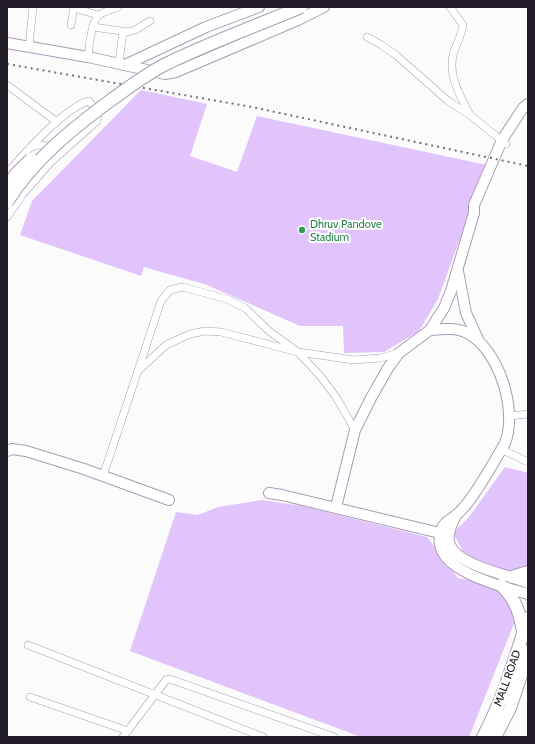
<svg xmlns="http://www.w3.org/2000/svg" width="535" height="744" viewBox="0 0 535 744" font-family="Cabin,sans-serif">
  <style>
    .green { fill: #e2c4fd }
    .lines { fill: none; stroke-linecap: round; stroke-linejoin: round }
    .street-casing { stroke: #aa9bb7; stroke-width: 8 }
    .secondary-casing { stroke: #aa9bb7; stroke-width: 12 }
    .primary-casing { stroke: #aa9bb7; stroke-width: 14 }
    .street { stroke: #fff; stroke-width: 7 }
    .secondary { stroke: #fff; stroke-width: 10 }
    .primary { stroke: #fff; stroke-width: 12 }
    .rail { stroke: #737077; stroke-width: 2; stroke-dasharray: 2 4; stroke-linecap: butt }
    .primary-bridge-casing { stroke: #aa9bb7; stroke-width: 14; stroke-linecap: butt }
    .primary-bridge { stroke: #fff; stroke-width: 12 }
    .leisure-dot { fill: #2e9e5b; stroke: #fff; stroke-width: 1.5 }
    .labels { text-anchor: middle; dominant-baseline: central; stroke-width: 4; stroke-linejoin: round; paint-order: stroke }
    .leisure-label { font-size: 11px; fill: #27864d; stroke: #fff; text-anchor: start }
    .street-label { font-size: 11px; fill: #211b26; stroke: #fff }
  </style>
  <rect width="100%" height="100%" fill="#fbfbfb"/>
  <g class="green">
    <polygon points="141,90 207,104 190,156 237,172 257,116 487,165 438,299 419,331 384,352 344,353 343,326 300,326 207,285 144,267 141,276 20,235 32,201"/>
    <polygon points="505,467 528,473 528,569 514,573 482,563 463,551 453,533 469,517"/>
    <polygon points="262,500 302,506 427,537 458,578 495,585 507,594 517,616 469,737 361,737 130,651 176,512 198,515 218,507"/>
  </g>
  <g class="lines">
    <defs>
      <g id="street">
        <path d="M450,7l13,18c-1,9 -6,18 -9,26 -7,23 5,43 15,62"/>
        <polyline points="74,8 98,15"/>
        <polyline points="71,25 74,7"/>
        <polyline points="93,27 128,32 135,30 150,21"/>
        <polyline points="367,37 380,44 396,55 448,101 470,115 506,144"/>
        <polyline points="29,46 33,7"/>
        <path d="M88,57c1,-10 3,-34 10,-41 5,-5 14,-6 20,-9"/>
        <polyline points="119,63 123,32"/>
        <polyline points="7,85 57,122"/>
        <polyline points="32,147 39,145 47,146 51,153"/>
        <path d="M7,173c17,-19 58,-66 82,-72l9,12 -1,8 -47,42 -27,31 -16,23"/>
        <polyline points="139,370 166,345 190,334 205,331 221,332 298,352 354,360 380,358 399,353"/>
        <polyline points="510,416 528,414"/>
        <polyline points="501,449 528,462"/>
        <polyline points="103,476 161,301 170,290 183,287 227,299 245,308 269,331 298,352 321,377 336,397 355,430"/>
        <polyline points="28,645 263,737"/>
        <polyline points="30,697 128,731"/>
        <polyline points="123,737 166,680 170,679 334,737"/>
      </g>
      <g id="secondary">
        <polyline points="7,43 88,57 165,74 176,72 298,20 324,7"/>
        <polyline points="125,65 206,27 259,7"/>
        <polyline points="458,271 466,313 478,339"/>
        <path d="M430,330c12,-1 26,-3 37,3 32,16 51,78 38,110 -12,21 -24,43 -39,62 -3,3 -7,8 -11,11 -5,4 -10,5 -13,12 -17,42 60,58 86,66"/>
        <polyline points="7,451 12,449 26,451 84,469 169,500"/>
        <polyline points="269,493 282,495 448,535"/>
        <polyline points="336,507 355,430 371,398 388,368 399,353 430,330 444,308 451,291 474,213 474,205 502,140 523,108 528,104"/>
        <path d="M456,515c-4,9 -10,20 -6,30 7,20 59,30 78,38"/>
      </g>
      <g id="primary">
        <polyline points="512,577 528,572"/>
        <path d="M501,585c15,15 18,26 22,46"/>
        <path d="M483,737c20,-37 32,-79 45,-119"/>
        <polyline points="495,737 510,708 523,669 528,651"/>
      </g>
    </defs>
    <use href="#street" class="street-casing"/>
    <use href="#secondary" class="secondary-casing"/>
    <use href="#primary" class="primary-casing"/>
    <use href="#street" class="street"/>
    <use href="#secondary" class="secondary"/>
    <use href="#primary" class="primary"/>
    <polyline class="rail" points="7,64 252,107 528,166"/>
    <defs>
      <g id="primary-bridge">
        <polyline points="7,187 16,174 31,159"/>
        <path d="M7,202c26,-42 65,-73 104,-102 17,-12 34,-25 53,-35 44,-22 92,-39 137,-58"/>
      </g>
    </defs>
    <use href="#primary-bridge" class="primary-bridge-casing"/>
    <use href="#primary-bridge" class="primary-bridge"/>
  </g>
  <circle class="leisure-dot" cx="302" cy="230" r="4"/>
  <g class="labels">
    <g class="leisure-label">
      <text x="310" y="224">Dhruv Pandove<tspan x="310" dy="13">Stadium</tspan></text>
    </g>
    <g class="street-label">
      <text transform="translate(507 678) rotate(-70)">MALL ROAD</text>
    </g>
  </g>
  <rect width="535" height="744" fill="none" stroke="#211b26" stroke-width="16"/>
</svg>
